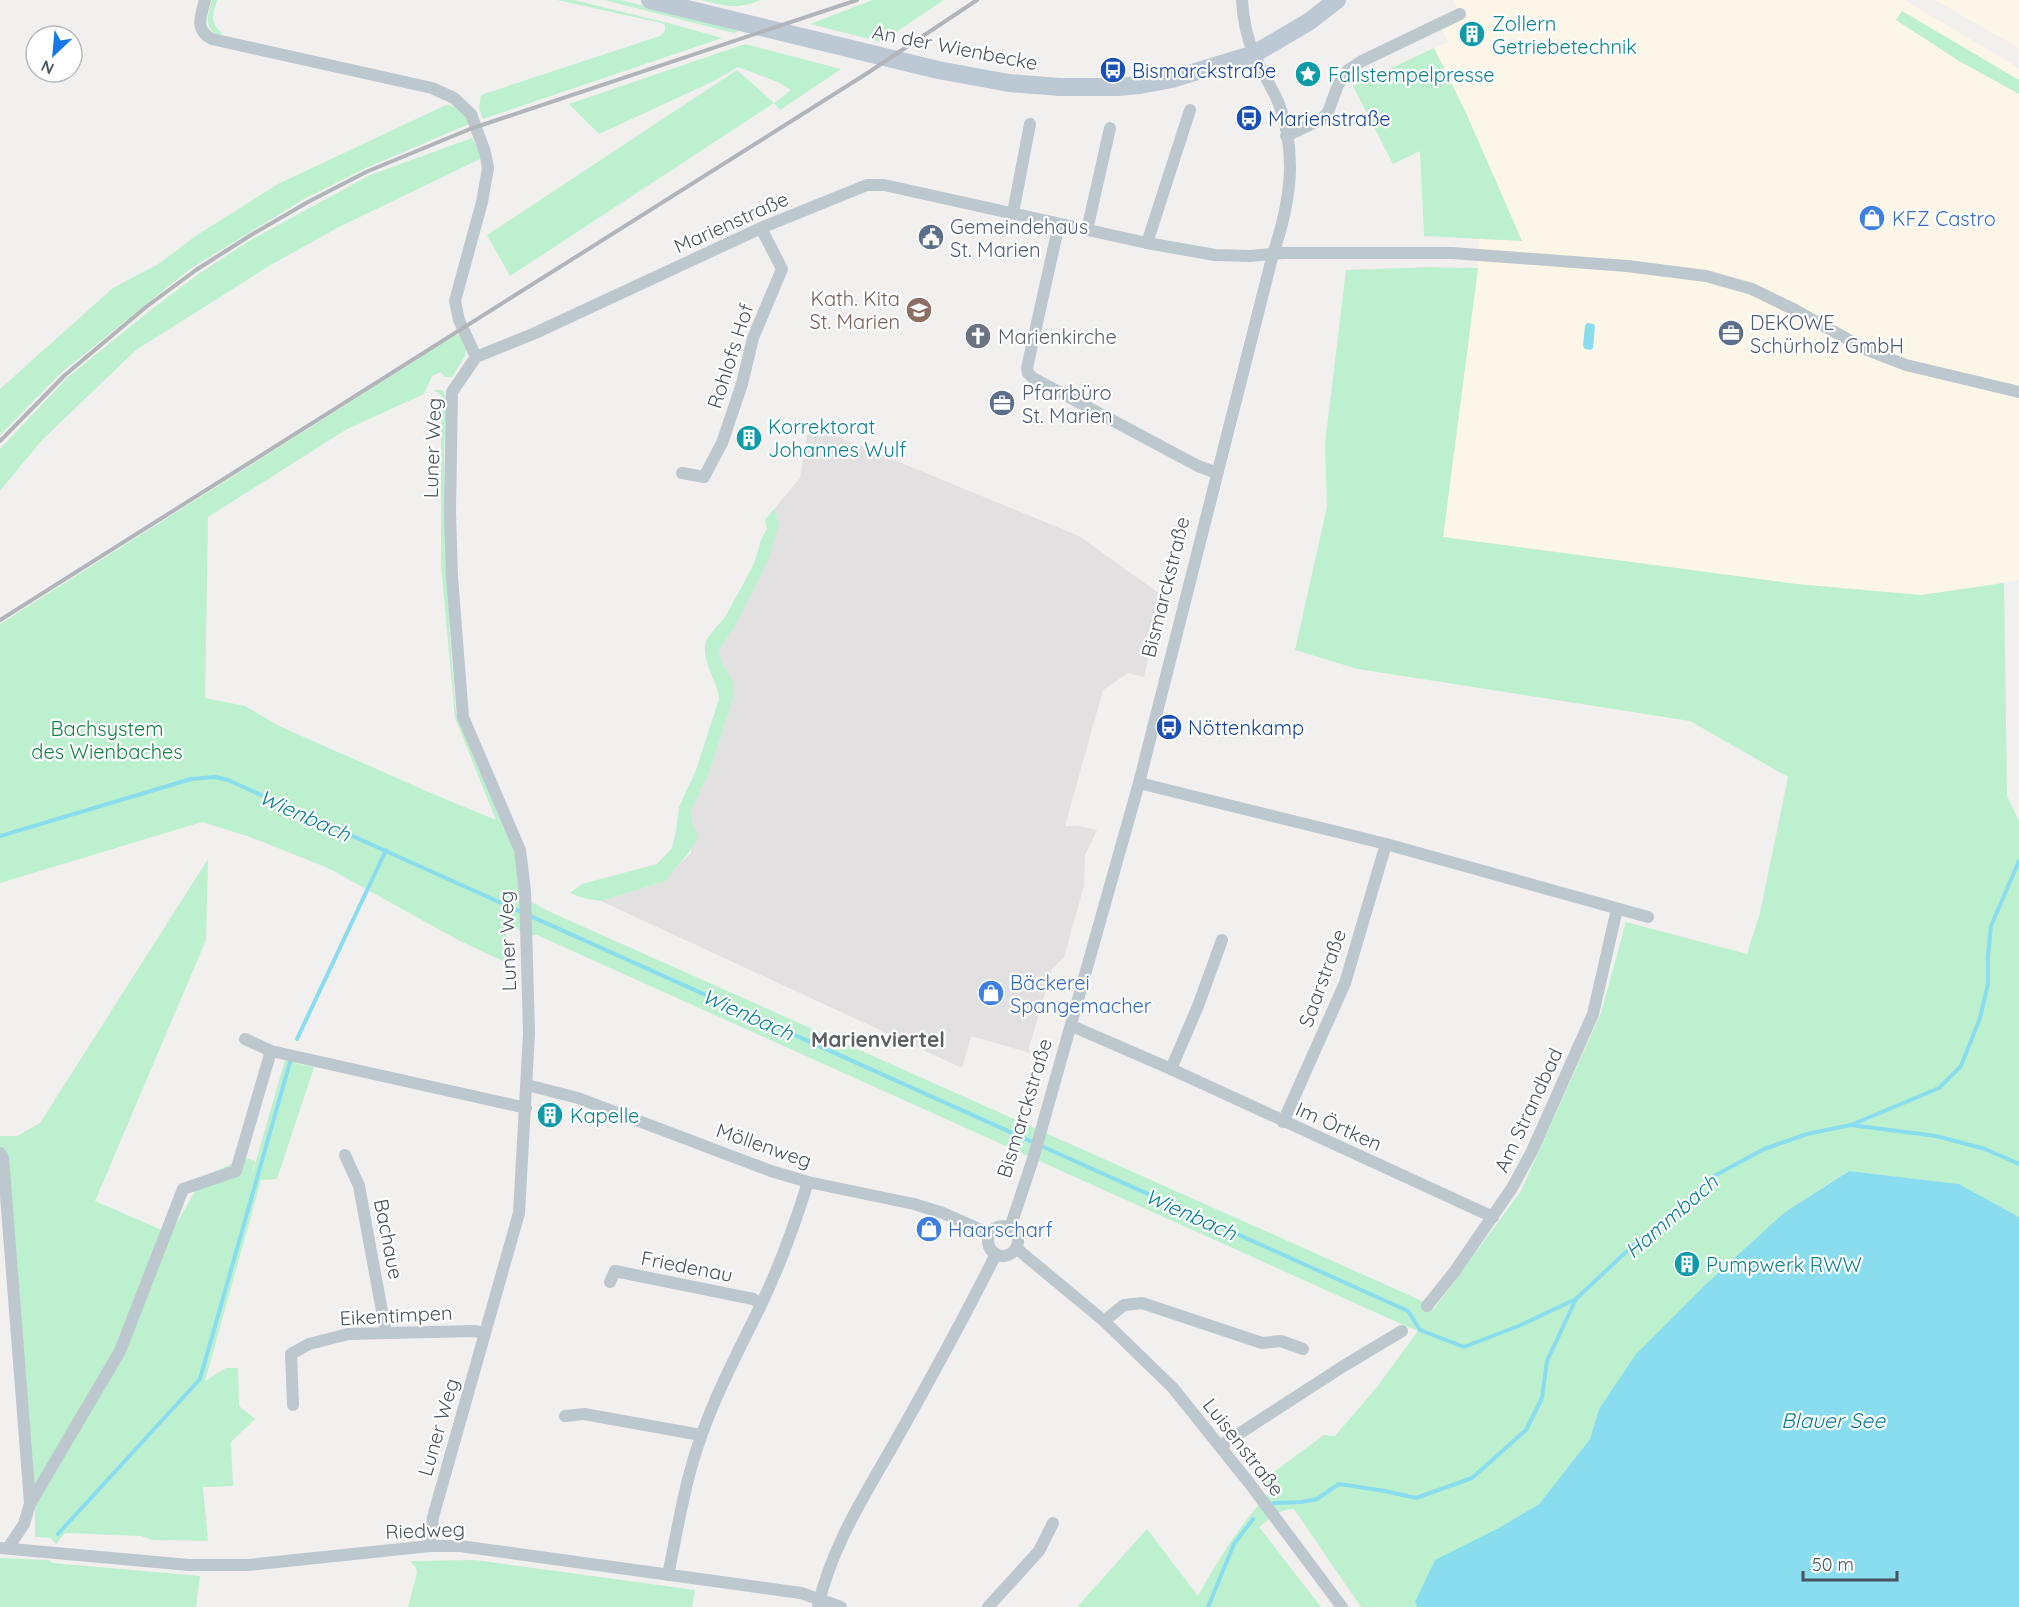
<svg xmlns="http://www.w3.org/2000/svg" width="2019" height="1607" viewBox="0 0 2019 1607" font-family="Quicksand,sans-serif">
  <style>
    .commercial { fill: #fcf6e8 }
    .education { fill: #e3e0e1 }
    .green { fill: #bdf0ce }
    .water { fill: #89ddee }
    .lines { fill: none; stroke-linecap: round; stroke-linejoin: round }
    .stream { stroke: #89ddee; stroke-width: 4 }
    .street { stroke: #bdc7ce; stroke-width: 12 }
    .secondary { stroke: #bcc8d3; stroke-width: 18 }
    .rail { stroke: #b1b5ba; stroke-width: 4 }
    .labels { text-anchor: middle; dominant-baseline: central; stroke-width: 4.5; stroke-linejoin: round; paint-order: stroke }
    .culture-label { font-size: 20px; fill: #0d838f; stroke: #fff; text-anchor: start }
    .street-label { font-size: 20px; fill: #47535d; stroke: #fff }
    .transit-label { font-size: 20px; fill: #164399; stroke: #fff; text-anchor: start }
    .shop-label { font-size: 20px; fill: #366cbe; stroke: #fff; text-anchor: start }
    .service-label { font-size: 20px; fill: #4e5e75; stroke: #fff; text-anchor: start }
    .education-label { font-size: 20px; fill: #785e54; stroke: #fff; text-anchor: end }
    .worship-label { font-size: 20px; fill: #5b616d; stroke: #fff; text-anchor: start }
    .park-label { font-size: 20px; fill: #158146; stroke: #fff }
    .water-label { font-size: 21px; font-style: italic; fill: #0a7f96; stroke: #fff }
    .neighbourhood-label { font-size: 21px; font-weight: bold; fill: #5c6064; stroke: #fff }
  </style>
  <rect width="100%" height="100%" fill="#f2efef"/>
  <g class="commercial">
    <polygon points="1453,0 1904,0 2019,68 2019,580 1921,595 1796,584 1443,537 1478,269 1479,239 1522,241 1466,113 1434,48 1448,42 1442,29 1462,19"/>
    <polygon points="1935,0 2019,0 2019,48"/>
  </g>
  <polygon class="education" points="809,425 1079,536 1163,596 1144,677 1128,673 1103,690 1065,826 1079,826 1097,830 1085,855 1084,886 1064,957 1052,969 1029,1048 1030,1053 971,1036 962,1068 601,901 666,881 672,872 691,853 691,810 709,773 733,699 734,682 722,663 719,651 735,626 779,525 775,508 800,478"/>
  <g class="green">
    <path d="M212,0h5c-4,14 -8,22 5,33l-3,3c-16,-8 -11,-22 -7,-36z"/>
    <polygon points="557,0 574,0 668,23 722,38 483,119 479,108 481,95 660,36 665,31 665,25 661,23"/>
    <polygon points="604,0 621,0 739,31 734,33"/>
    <path d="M701,0h60c-26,10 -34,6 -60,0z"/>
    <polygon points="873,0 944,0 881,42 810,24"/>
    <polygon points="1902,11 2019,80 2019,94 1959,61 1896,20"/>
    <polygon points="745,44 841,69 780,110 774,103 510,276 487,235 737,70 774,103 791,90 778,82 738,67 714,81 599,134 569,104"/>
    <polygon points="1434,48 1466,113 1522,241 1424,236 1420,151 1393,164 1353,86"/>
    <polygon points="446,105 453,106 469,118 469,124 366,168 304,199 190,269 62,372 0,435 0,389 113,288 160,263 197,235 278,184"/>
    <polygon points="472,138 479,151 480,159 339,227 269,266 136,350 42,440 0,491 0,449 68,377 147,313 197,275 249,241 370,175"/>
    <path d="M1428,267l50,1 -35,269 353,47 125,11 83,-12 3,213 12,25v396l-60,-33 -111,-13 -63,41 -186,197 -9,30 -51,65 -42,25 -82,72 2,6h-56l-67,-98c-15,0 -23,9 -35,18l62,80h-244l70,-78 51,67c21,-38 43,-73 73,-105l-8,-11 61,-45 11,1 42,-49 41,-56 -19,-8 -862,-388 -9,1 -23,-15 4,43 -51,-24 -130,-72 -78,-31 -48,-15 -202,61v-259l456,-289h5l6,9 -2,12 -13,21h-7l-4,-5 -9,4 -8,18 -77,35 -139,88 -3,181 40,8 34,20 154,68 63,26 -41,-102 -14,-152v-171l-7,-5h9l4,10 -3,52 2,88 4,98 6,75 47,107 14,39 4,37 27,15 872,389 14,9 87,-118 80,-178 25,-91 121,32 13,-41 28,-136 -98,-56 -332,-52 -63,-19 32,-143 -2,-63 21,-174z"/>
    <path d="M775,508l4,17 -12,38 -32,63 -16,25 3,12 12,19 -1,17 -24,74 -18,37 1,12 6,15c-9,19 -21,27 -32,44l-65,20 -18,-3 -13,-5 12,-9 75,-20 15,-16 4,-17 3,-24 17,-37 23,-71c-1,-18 -16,-34 -14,-53 1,-11 17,-23 23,-34 8,-16 18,-32 26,-49 5,-12 5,-23 13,-34l-2,-9z"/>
    <polygon points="208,859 206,940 95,1201 164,1231 117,1349 34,1490 6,1155 0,1147 0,1136 17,1136 40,1123"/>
    <polygon points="289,1051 296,1053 294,1063 314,1067 277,1179 261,1180 205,1381 226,1368 238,1368 239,1406 255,1419 231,1442 233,1486 203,1487 208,1541 152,1540 141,1536 65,1533 56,1544 51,1538 35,1537 35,1505 123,1353 175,1226 204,1176 245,1158 255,1161 250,1182 284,1063"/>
    <polygon points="0,1558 48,1560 52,1563 200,1576 196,1607 0,1607"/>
    <polygon points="475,1560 695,1590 692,1607 408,1607 417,1573 416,1568 410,1561"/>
  </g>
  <g class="water">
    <polygon points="1587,323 1594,324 1595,327 1593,348 1591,350 1585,349 1583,346 1585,326"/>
    <polygon points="1849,1171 1959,1184 2019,1217 2019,1607 1417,1607 1415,1602 1435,1560 1497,1529 1539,1504 1590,1439 1599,1409 1636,1354 1704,1286 1785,1212"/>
  </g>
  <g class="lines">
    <g class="stream">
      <polyline points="0,836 191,779 215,777 228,780 1408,1311 1420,1330 1464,1347 1521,1325 1576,1299"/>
      <polyline points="297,1039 386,850"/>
      <polyline points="1851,1125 1936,1136 1985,1149 2019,1164"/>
      <polyline points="1274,1503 1302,1502 1317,1499 1339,1484 1385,1491 1416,1498 1472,1478 1526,1430 1542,1398 1547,1361 1576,1299 1626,1252 1714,1176 1764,1149 1807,1134 1851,1125 1939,1088 1961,1066 1980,1018 1988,984 1988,955 1991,926 2019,861"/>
      <polyline points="58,1534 200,1379 290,1062"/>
      <polyline points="1208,1607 1234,1544 1253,1519"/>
    </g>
    <g class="street">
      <path d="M205,0c-4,16 -11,30 7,39l220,49 22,10 17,16 14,38 3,16 -6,34 -27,99 4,19 17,37"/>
      <polyline points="1286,136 1322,119 1328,112 1338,85 1348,70 1362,61 1460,14"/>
      <polyline points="1013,213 1030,124"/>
      <polyline points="1059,224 1027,368 1028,373 1033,378 1198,466 1217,473"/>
      <polyline points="1087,230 1110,128"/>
      <polyline points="1147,243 1190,110"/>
      <polyline points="682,473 704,477 722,443 742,384 753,338 782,269 761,228"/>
      <polyline points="1139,783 1386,844 1648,917"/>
      <polyline points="1072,1026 1171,1069 1493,1217"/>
      <polyline points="245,1039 271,1051 526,1108"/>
      <polyline points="1171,1069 1198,1006 1222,940"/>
      <polyline points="527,1085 578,1098 771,1171 808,1182 914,1204 943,1213 990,1234"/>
      <polyline points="1283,1122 1345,983 1386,844"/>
      <polyline points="0,1153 3,1157 30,1503"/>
      <polyline points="345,1155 359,1186 386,1333"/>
      <circle cx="1003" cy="1241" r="15"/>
      <path d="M1010,1228l23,-69 106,-376 134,-529c17,-50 25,-99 6,-150 -7,-17 -18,-33 -25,-50 -7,-16 -11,-36 -12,-54"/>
      <polyline points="1016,1248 1104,1321 1173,1388 1250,1484 1342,1607"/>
      <polyline points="610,1282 615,1271 753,1299 761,1304"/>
      <polyline points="1427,1306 1455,1271 1512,1188 1532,1151 1593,1014 1617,909"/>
      <polyline points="1104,1321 1124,1305 1142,1303 1262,1343 1281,1341 1303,1349"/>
      <polyline points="293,1405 291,1354 309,1344 348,1334 474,1331 485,1333"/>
      <polyline points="565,1416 584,1414 701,1435"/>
      <polyline points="1220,1446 1342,1367 1402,1331"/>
      <polyline points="430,1546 433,1517 519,1213 529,1033 525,891 520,850 463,717 452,577 450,512 452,392 476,357 533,334 761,228 867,185 884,185 1147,243 1215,255 1250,256 1283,253 1452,253 1627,266 1706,276 1752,289 1795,310 1867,350 1906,365 2019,392"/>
      <polyline points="0,1548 189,1565 248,1565 430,1546 460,1546 801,1593 841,1607"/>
      <polyline points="8,1548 24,1524 30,1504 120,1351 183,1189 236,1171 271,1051"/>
      <path d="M668,1575c10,-47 17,-96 34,-141 16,-45 38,-86 59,-129 19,-40 34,-81 47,-123"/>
      <path d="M818,1607c13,-60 47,-112 77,-165 35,-62 69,-124 101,-188"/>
      <polyline points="988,1607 1039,1551 1053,1523"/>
    </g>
    <polyline class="secondary" points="650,0 938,70 1009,83 1060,87 1117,87 1140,85 1172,79 1254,54 1310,21 1337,0"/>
    <g class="rail">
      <polyline points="0,441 65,375 146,307 196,270 251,235 308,202 366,172 470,129 857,0"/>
      <polyline points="0,620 866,74 977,0"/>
    </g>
  </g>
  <defs>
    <symbol id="building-disc" viewBox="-11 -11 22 22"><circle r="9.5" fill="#0f9aa8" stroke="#fff"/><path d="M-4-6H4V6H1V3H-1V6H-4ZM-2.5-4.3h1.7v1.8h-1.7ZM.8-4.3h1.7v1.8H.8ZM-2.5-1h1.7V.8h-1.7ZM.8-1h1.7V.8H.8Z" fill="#fff"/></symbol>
    <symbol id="bus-disc" viewBox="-11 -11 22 22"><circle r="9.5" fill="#1a4fb4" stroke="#fff"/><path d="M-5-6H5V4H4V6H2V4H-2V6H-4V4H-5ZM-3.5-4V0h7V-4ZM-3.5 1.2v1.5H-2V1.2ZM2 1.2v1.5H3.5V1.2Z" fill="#fff"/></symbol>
    <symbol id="sight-disc" viewBox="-11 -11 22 22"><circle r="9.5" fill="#0f9aa8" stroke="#fff"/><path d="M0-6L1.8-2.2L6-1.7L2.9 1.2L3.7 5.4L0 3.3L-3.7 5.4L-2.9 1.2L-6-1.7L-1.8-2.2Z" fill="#fff"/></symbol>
    <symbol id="shop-disc" viewBox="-11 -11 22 22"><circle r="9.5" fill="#3f7fe0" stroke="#fff"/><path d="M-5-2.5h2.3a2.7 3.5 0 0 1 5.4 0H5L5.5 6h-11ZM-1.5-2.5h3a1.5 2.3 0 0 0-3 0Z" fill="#fff"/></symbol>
    <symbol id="civic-disc" viewBox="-11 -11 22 22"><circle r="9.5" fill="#5c6f8a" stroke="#fff"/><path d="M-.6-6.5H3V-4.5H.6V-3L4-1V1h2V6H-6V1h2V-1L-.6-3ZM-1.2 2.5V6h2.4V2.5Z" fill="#fff"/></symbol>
    <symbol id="school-disc" viewBox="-11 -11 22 22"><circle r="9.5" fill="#8d6e63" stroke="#fff"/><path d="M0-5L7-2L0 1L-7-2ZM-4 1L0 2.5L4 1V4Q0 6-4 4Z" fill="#fff"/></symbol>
    <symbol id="office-disc" viewBox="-11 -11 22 22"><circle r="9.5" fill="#5c6f8a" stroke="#fff"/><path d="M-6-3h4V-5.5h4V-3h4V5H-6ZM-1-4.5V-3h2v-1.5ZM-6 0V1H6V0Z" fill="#fff"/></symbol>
    <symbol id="church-disc" viewBox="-11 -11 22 22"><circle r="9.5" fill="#6b7280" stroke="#fff"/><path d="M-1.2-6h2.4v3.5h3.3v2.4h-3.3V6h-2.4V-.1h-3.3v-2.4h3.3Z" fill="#fff"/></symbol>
  </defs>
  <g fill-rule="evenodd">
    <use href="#building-disc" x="1457" y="19" width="30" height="30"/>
    <use href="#bus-disc" x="1098" y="55" width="30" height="30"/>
    <use href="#sight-disc" x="1293" y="59" width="30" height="30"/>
    <use href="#bus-disc" x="1234" y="103" width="30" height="30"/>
    <use href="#shop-disc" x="1857" y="203" width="30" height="30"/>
    <use href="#civic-disc" x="916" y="222" width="30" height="30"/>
    <use href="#school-disc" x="904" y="295" width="30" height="30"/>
    <use href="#office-disc" x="1716" y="318" width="30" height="30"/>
    <use href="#church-disc" x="963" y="321" width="30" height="30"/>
    <use href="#office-disc" x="987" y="388" width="30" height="30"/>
    <use href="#building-disc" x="734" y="423" width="30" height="30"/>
    <use href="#bus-disc" x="1154" y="712" width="30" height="30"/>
    <use href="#shop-disc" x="976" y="978" width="30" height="30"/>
    <use href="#building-disc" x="535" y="1100" width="30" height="30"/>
    <use href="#shop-disc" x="914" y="1214" width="30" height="30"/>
    <use href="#building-disc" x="1672" y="1249" width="30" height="30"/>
  </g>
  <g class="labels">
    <g class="culture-label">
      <text x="1492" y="23">Zollern<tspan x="1492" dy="23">Getriebetechnik</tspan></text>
      <text x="1328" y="74">Fallstempelpresse</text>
      <text x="768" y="426">Korrektorat<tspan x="768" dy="23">Johannes Wulf</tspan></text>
      <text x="570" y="1115">Kapelle</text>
      <text x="1706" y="1264">Pumpwerk RWW</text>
    </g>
    <g class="street-label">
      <text transform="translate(955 47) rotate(11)">An der Wienbecke</text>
      <text transform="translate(731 222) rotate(-24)">Marienstraße</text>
      <text transform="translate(730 356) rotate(-72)">Rohlofs Hof</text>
      <text transform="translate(432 448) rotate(-88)">Luner Weg</text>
      <text transform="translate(1165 587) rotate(-76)">Bismarckstraße</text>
      <text transform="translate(507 941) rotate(-92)">Luner Weg</text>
      <text transform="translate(1322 978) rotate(-70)">Saarstraße</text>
      <text transform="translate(1024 1108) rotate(-73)">Bismarckstraße</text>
      <text transform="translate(1528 1110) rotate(-65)">Am Strandbad</text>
      <text transform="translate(1339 1126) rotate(24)">Im Örtken</text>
      <text transform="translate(764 1145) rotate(19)">Möllenweg</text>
      <text transform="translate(389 1239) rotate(79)">Bachaue</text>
      <text transform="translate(687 1266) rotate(11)">Friedenau</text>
      <text transform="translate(396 1315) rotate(-3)">Eikentimpen</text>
      <text transform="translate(438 1427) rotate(-74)">Luner Weg</text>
      <text transform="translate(1244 1447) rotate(52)">Luisenstraße</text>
      <text transform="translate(425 1530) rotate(-2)">Riedweg</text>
    </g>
    <g class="transit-label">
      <text x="1132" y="70">Bismarckstraße</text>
      <text x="1268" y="118">Marienstraße</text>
      <text x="1188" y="727">Nöttenkamp</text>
    </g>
    <g class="shop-label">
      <text x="1892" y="218">KFZ Castro</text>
      <text x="1010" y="982">Bäckerei<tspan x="1010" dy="23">Spangemacher</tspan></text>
      <text x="948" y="1229">Haarscharf</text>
    </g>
    <g class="service-label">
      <text x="950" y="226">Gemeindehaus<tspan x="950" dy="23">St. Marien</tspan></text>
      <text x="1750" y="322">DEKOWE<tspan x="1750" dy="23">Schürholz GmbH</tspan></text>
      <text x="1022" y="392">Pfarrbüro<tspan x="1022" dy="23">St. Marien</tspan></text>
    </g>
    <g class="education-label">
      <text x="900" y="298">Kath. Kita<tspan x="900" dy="23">St. Marien</tspan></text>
    </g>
    <g class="worship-label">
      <text x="998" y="336">Marienkirche</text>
    </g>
    <g class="park-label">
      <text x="107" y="728">Bachsystem<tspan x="107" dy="23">des Wienbaches</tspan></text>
    </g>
    <g class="water-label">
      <text transform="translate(305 815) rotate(24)">Wienbach</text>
      <text transform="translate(748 1014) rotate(24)">Wienbach</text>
      <text transform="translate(1191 1214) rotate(24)">Wienbach</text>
      <text transform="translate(1671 1216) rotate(-41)">Hammbach</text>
      <text x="1833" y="1420">Blauer See</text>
    </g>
    <g class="neighbourhood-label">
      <text x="878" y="1039">Marienviertel</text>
    </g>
  </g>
  <g transform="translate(54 54) rotate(206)"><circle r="28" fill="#ffffff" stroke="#b5babe" stroke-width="1.5"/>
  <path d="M0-4.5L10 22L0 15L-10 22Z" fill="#1579e6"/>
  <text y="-9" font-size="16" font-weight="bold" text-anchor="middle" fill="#47535d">N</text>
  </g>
  <path d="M1803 1571v9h94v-9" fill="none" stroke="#47535d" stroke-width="3"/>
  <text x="1812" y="1571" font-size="18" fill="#47535d" stroke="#ffffff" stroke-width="4.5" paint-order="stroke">50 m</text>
</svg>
